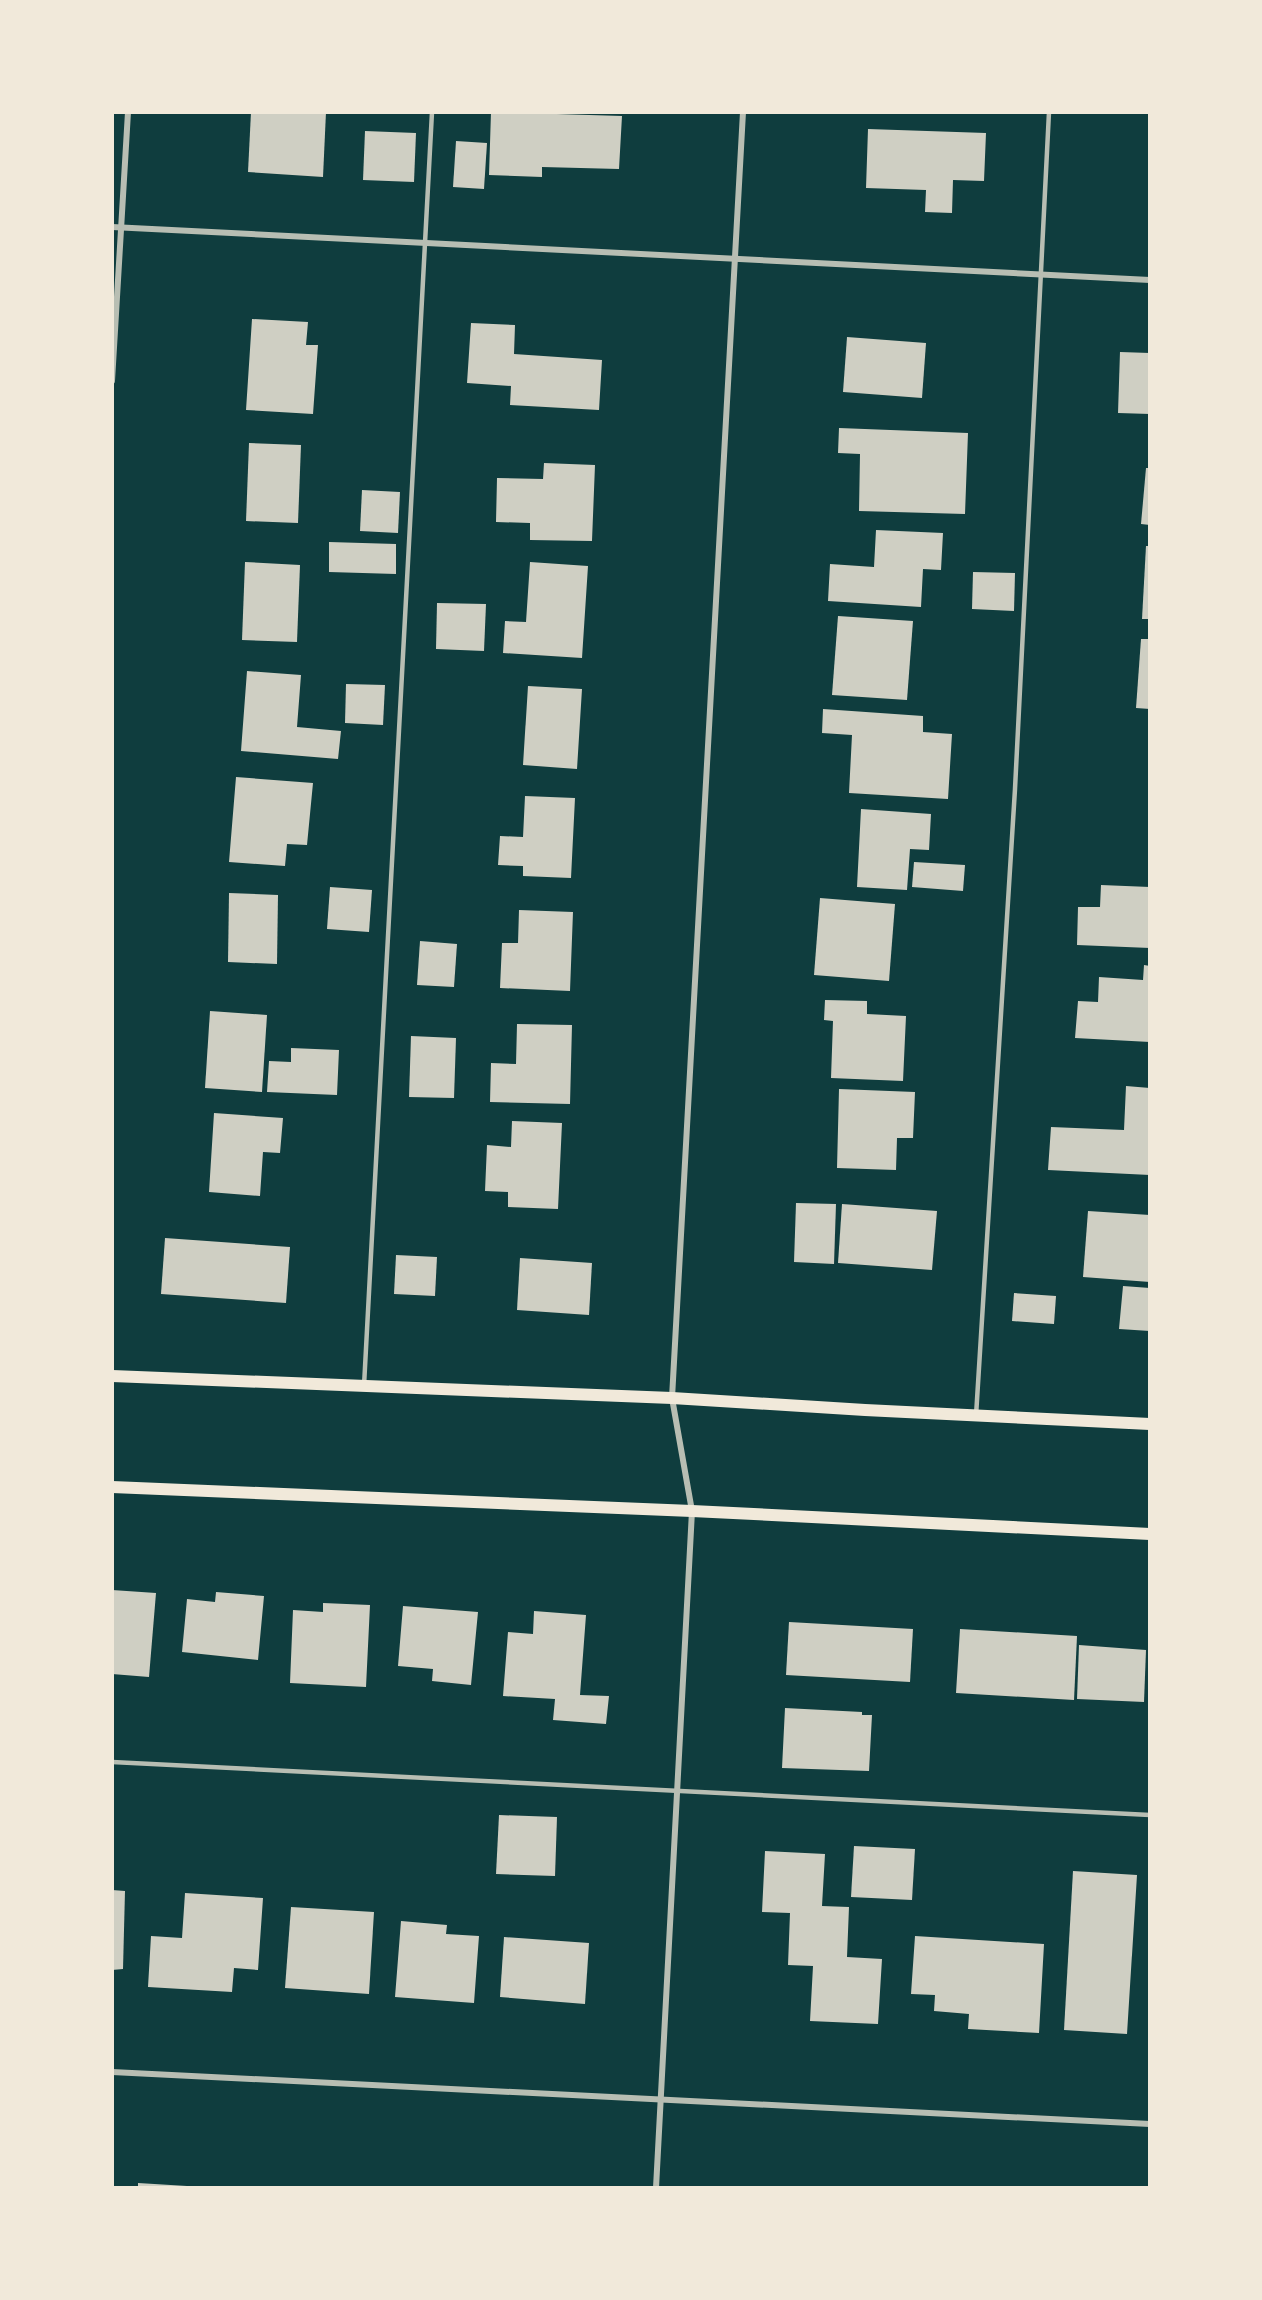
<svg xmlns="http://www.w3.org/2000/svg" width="1262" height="2300" viewBox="0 0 1262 2300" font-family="'Noto Sans',sans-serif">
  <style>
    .building { fill: #cfcfc3 }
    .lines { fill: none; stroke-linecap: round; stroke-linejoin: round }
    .service { stroke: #b8beb3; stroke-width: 4.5 }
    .minor { stroke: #b8beb3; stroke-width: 6 }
    .secondary { stroke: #f1e9da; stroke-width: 12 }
  </style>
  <rect width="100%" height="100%" fill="#0f3d3e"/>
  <g class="building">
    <polygon points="251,112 326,112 323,177 248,172"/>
    <polygon points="491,112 622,116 619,169 542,167 542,177 489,175"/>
    <polygon points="868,129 986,133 984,181 953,180 952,213 925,212 926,190 866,188"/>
    <polygon points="365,131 416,133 414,182 363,180"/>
    <polygon points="456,141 487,143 484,189 453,187"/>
    <polygon points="252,319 308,322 306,345 318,345 313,414 246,410"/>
    <polygon points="471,323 515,325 514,354 602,360 599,410 510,405 511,386 467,383"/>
    <polygon points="847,337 926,343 922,398 843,392"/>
    <polygon points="1120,352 1150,353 1150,414 1118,413"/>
    <polygon points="839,428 968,433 965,514 859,511 860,454 838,453"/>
    <polygon points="249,443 301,445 298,523 246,521"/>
    <polygon points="544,463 595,465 592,541 530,540 530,523 496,522 497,478 543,479"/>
    <polygon points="1146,468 1150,468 1150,525 1141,524"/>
    <polygon points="362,490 400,492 398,533 360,531"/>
    <polygon points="876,530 943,533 941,570 923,569 921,607 828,601 830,564 874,567"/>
    <polygon points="329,542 396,544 396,574 329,572"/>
    <polygon points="1146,546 1150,546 1150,619 1142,619"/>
    <polygon points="245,562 300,565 297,642 242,640"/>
    <polygon points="530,562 588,566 582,658 503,653 505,621 526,622"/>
    <polygon points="973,572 1015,573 1014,611 972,609"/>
    <polygon points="437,603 486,604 484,651 436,649"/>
    <polygon points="838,616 913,621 907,700 832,695"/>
    <polygon points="1141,639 1150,639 1150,709 1136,708"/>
    <polygon points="247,671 301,675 297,727 341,731 338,759 241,751"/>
    <polygon points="346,684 385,685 383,725 345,723"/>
    <polygon points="528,686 582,689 577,769 523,765"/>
    <polygon points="823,709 923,716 923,732 952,734 948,799 849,793 852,735 822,733"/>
    <polygon points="236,777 313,783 307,845 287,844 285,866 229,862"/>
    <polygon points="525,796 575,798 571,878 523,876 523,866 498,865 500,836 523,837"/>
    <polygon points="861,809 931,814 929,850 910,849 907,890 857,887"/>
    <polygon points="914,862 965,865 963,891 912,887"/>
    <polygon points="1101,885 1150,887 1150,948 1077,945 1078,907 1100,907"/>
    <polygon points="330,887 372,890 369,932 327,929"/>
    <polygon points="229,893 278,895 277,964 228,962"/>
    <polygon points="820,898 895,904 889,981 814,975"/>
    <polygon points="519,910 573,912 570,991 500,988 502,943 518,943"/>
    <polygon points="420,941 457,944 454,987 417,985"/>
    <polygon points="1144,965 1150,966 1150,1042 1075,1038 1078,1001 1098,1002 1099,977 1143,980"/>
    <polygon points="825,1000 867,1001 867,1014 906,1016 903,1081 831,1078 833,1021 824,1020"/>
    <polygon points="210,1011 267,1015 262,1092 205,1088"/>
    <polygon points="517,1024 572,1025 570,1104 490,1102 491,1063 516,1064"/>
    <polygon points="411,1036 456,1038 454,1098 409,1097"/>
    <polygon points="291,1048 339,1050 337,1095 267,1092 269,1061 291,1062"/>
    <polygon points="1126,1086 1150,1088 1150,1175 1048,1170 1051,1127 1124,1130"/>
    <polygon points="839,1089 915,1092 913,1138 897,1138 896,1170 837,1168"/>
    <polygon points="214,1113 283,1118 280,1153 263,1152 260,1196 209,1192"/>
    <polygon points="512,1121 562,1123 558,1209 508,1207 508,1192 485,1191 487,1145 511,1147"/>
    <polygon points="796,1203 836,1204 834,1264 794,1262"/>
    <polygon points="842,1204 937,1211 932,1270 838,1263"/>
    <polygon points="1088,1211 1150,1215 1150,1282 1083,1277"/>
    <polygon points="165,1238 290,1247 286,1303 161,1294"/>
    <polygon points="396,1255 437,1257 435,1296 394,1294"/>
    <polygon points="520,1258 592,1263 589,1315 517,1310"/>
    <polygon points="1123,1286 1150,1288 1150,1331 1119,1329"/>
    <polygon points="1014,1293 1056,1296 1054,1324 1012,1321"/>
    <polygon points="112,1590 156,1593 149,1677 112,1674"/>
    <polygon points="216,1592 264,1596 258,1660 182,1652 187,1599 215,1602"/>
    <polygon points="323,1603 370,1605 366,1687 290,1683 293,1610 323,1612"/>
    <polygon points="403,1606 478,1612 471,1685 432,1681 433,1669 398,1666"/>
    <polygon points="534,1611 586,1615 580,1695 609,1696 606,1724 553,1720 555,1699 503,1696 508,1632 533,1634"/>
    <polygon points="789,1622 913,1629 910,1682 786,1675"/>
    <polygon points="960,1629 1077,1636 1074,1700 956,1693"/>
    <polygon points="1079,1645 1146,1650 1144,1702 1077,1699"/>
    <polygon points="785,1708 862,1712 862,1715 872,1715 869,1771 782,1768"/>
    <polygon points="499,1815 557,1817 555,1876 496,1874"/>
    <polygon points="854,1846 915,1849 912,1900 851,1897"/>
    <polygon points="765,1851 825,1854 822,1906 849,1907 847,1957 882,1959 878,2024 810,2021 813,1966 788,1965 790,1913 762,1912"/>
    <polygon points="1073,1871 1137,1875 1127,2034 1064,2030"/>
    <polygon points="112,1890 125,1891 123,1969 112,1970"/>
    <polygon points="185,1893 263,1898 258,1970 234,1968 232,1992 148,1987 151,1936 182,1938"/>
    <polygon points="291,1907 374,1912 369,1994 285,1988"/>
    <polygon points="401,1921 447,1925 446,1934 479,1936 474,2003 395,1997"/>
    <polygon points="915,1936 1044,1944 1039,2033 968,2029 969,2014 934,2011 935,1995 911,1994"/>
    <polygon points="504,1937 589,1943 585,2004 500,1997"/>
    <polygon points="138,2183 187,2186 187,2188 138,2188"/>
  </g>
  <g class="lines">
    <g class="service">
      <polyline points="364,1386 432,112"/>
      <polyline points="976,1416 1015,789 1049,112"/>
      <polyline points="112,1762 1150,1815"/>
    </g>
    <g class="minor">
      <polyline points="112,227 1150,280"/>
      <polyline points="112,381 128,112"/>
      <polyline points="112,2072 1150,2124"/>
      <polyline points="656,2188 692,1511 672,1398 743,112"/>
    </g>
    <g class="secondary">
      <polyline points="112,1376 672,1398 865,1410 1150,1424"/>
      <polyline points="112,1487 692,1511 1150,1534"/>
    </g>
  </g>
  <rect width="1262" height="2300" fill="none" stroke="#f1e9da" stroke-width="228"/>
</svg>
